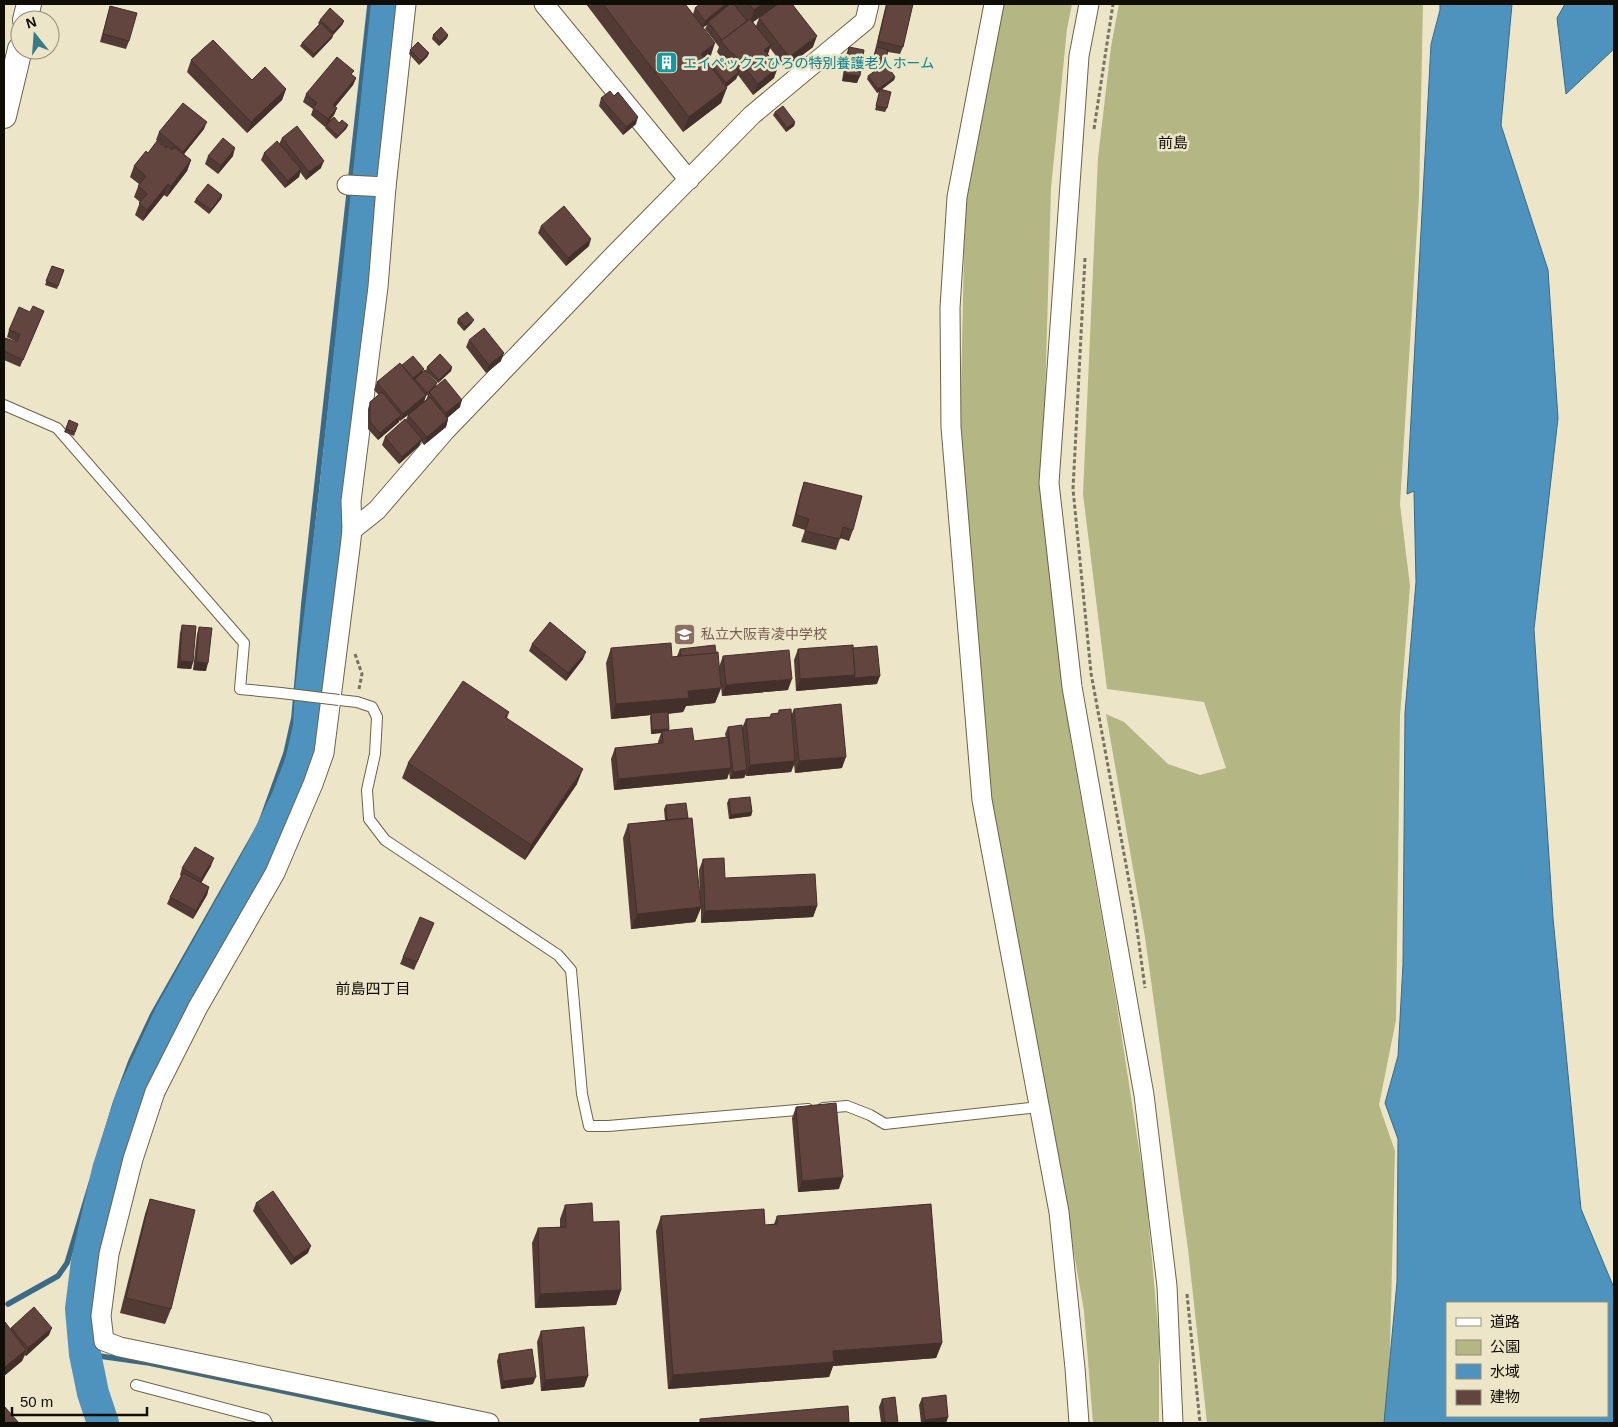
<svg xmlns="http://www.w3.org/2000/svg" width="1618" height="1427" viewBox="0 0 1618 1427" font-family="Arial,'Noto Sans JP',sans-serif">
  <style>
    .green { fill: #b4b683 }
    .water { fill: #4e92be; stroke: #3b6a86; fill-rule: evenodd }
    .lines { fill: none; stroke-linecap: round; stroke-linejoin: round }
    .stream { stroke: #3b6a86; stroke-width: 5.5 }
    .river { stroke: #4e92be; stroke-width: 32 }
    .service-casing { stroke: #6a6449; stroke-width: 12 }
    .minor-casing { stroke: #6a6449; stroke-width: 21 }
    .tertiary-casing { stroke: #6a6449; stroke-width: 26 }
    .path { stroke: #777360; stroke-width: 3; stroke-dasharray: 4 2.5; stroke-linecap: butt }
    .service { stroke: #fff; stroke-width: 10 }
    .minor { stroke: #fff; stroke-width: 19 }
    .tertiary { stroke: #fff; stroke-width: 24 }
    .service-bridge-casing { stroke: #6a6449; stroke-width: 12; stroke-linecap: butt }
    .service-bridge { stroke: #fff; stroke-width: 10 }
    .wall { fill: #533b35; fill-rule: evenodd }
    .shaded-wall { fill: #44302b }
    .building { fill: #61453e; stroke: #44302b }
    .labels { text-anchor: middle; dominant-baseline: central; stroke-width: 5; stroke-linejoin: round; paint-order: stroke }
    .culture-label { font-size: 14px; fill: #0d838f; stroke: #ece5c7; text-anchor: start }
    .education-label { font-size: 14px; fill: #785e54; stroke: #ece5c7; text-anchor: start }
    .neighbourhood-label { font-size: 15px; fill: #0f0d04; stroke: #ece5c7 }
  </style>
  <rect width="100%" height="100%" fill="#ece5c7"/>
  <g class="green">
    <polygon points="1003,4 1072,4 1067,29 1051,188 1044,434 1051,571 1071,741 1116,1000 1146,1194 1159,1338 1159,1423 1093,1423 1084,1311 1048,1102 992,802 960,436 965,207"/>
    <polygon points="1119,4 1423,4 1419,197 1400,504 1410,586 1400,716 1396,1020 1379,1105 1395,1151 1388,1423 1207,1423 1188,1249 1145,937 1106,714 1124,722 1168,764 1200,775 1226,768 1204,702 1107,689 1083,494 1098,158 1111,47"/>
  </g>
  <g class="water">
    <path d="M1440,4h72l-11,121 47,145 10,148 -24,211 19,289 28,291 33,79v135h-230l13,-141 1,-143 -13,-36 13,-47 5,-92 2,-251 11,-131 -2,-91 -7,3 24,-450 9,-34zM1447,1303h160v113h-160z"/>
    <polygon points="1565,4 1614,4 1614,49 1566,94 1557,18"/>
  </g>
  <g class="lines">
    <g class="stream">
      <polyline points="8,1304 58,1276 67,1263 115,1104 131,1061 153,1014 260,825 286,753 294,717 304,602 370,4"/>
      <polyline points="85,1354 149,1363 435,1423"/>
    </g>
    <polyline class="river" points="103,1423 93,1393 85,1354 81,1309 87,1261 108,1170 131,1099 170,1015 260,854 287,799 301,762 309,727 311,689 333,511 387,4"/>
    <defs>
      <g id="service">
        <polyline points="4,405 57,428 244,643 240,689 281,693"/>
        <polyline points="339,700 357,702 372,707 377,717 375,754 367,790 369,819 385,840 558,955 571,970 582,1094 589,1126 608,1126 808,1109"/>
        <polyline points="823,1108 847,1106 870,1115 885,1124 1039,1107"/>
        <polyline points="136,1385 265,1419 267,1423"/>
      </g>
      <g id="minor">
        <polyline points="406,4 386,187 378,287 351,501 352,530 350,548 324,753 313,784 275,873 198,1007 155,1092 133,1159 109,1254 101,1316 104,1341 120,1347 489,1423"/>
        <polyline points="544,4 689,180"/>
        <polyline points="994,4 957,197 950,308 951,427 982,800 1059,1212 1075,1368 1079,1423"/>
        <polyline points="1089,4 1079,56 1049,483 1072,687 1144,1095 1167,1286 1173,1423"/>
        <polyline points="347,185 386,187"/>
        <polyline points="352,530 377,510 445,431 615,254 752,115 865,21 869,4"/>
      </g>
      <g id="tertiary">
        <polyline points="25,20 29,4"/>
        <polyline points="4,116 20,49"/>
      </g>
    </defs>
    <use href="#service" class="service-casing"/>
    <use href="#minor" class="minor-casing"/>
    <use href="#tertiary" class="tertiary-casing"/>
    <g class="path">
      <polyline points="1094,129 1113,4"/>
      <polyline points="1085,258 1073,489 1091,673 1135,914 1145,988"/>
      <polyline points="355,654 362,674 359,689"/>
      <polyline points="1187,1294 1200,1423"/>
    </g>
    <use href="#service" class="service"/>
    <use href="#minor" class="minor"/>
    <use href="#tertiary" class="tertiary"/>
    <defs>
      <polyline id="service-bridge" points="281,693 339,700"/>
    </defs>
    <use href="#service-bridge" class="service-bridge-casing"/>
    <use href="#service-bridge" class="service-bridge"/>
  </g>
  <g class="wall">
    <path d="M586,4h99l8,10 2,-6 5,-4h29v1l1,-1h62l21,43 -28,21 -15,-20 -2,6 6,24 -21,17 -15,-20 -2,4 -10,8 -5,16 -38,29zM773,7l-14,11 -3,8 -3,-4zM707,25l-2,4 14,18 -2,5 4,5 -10,7 -1,2 -4,-5 4,-3 -7,-31z"/>
    <polygon points="886,4 913,4 903,47 900,54 888,52 883,66 872,63"/>
    <polygon points="110,6 129,41 126,49 100,42"/>
    <polygon points="320,20 344,21 342,25 333,35 332,38 313,58 300,46 302,43 319,24 318,23"/>
    <polygon points="433,35 448,35 447,38 439,46 432,39"/>
    <polygon points="849,47 857,83 842,81 846,55"/>
    <polygon points="410,50 429,53 427,57 419,65 409,54"/>
    <polygon points="191,60 252,80 286,89 282,100 247,133 187,72"/>
    <polygon points="877,72 895,77 894,80 881,90 887,108 885,112 875,110 880,91 877,93 867,79 868,76"/>
    <polygon points="352,75 356,78 353,85 335,107 337,108 334,115 327,124 339,123 348,125 346,129 336,139 325,128 326,125 325,127 311,115 313,109 303,102 306,94"/>
    <polygon points="601,98 636,124 623,135 599,106"/>
    <polygon points="775,112 795,122 794,126 786,132 773,115"/>
    <polygon points="204,129 184,154 191,160 187,171 167,197 164,195 143,221 135,215 140,202 134,197 139,184 130,177 134,166 148,153 166,148 156,140 159,132"/>
    <polygon points="282,138 321,168 306,180 300,172 299,177 285,188 261,160 264,153 279,144"/>
    <polygon points="208,156 233,156 218,174 205,164"/>
    <polygon points="222,195 221,199 209,214 194,202 196,199"/>
    <polygon points="541,226 589,246 566,266 538,233"/>
    <polygon points="52,266 64,270 57,289 45,285"/>
    <polygon points="44,311 20,367 4,360 4,342 17,342 7,337 9,330 30,312"/>
    <polygon points="458,319 472,323 464,331 457,323"/>
    <polygon points="469,340 501,361 486,373 466,347"/>
    <path d="M402,365l22,4 -2,4 15,10 -1,3 24,21 -13,11 1,1 -2,8 -22,18 -3,-4 -2,5 -20,18 -17,-19 3,-8 21,-17 2,-5 -8,6 -1,-1v2l-21,18 -10,-11v-20l2,-7 9,-7 -5,-5 3,-8zM428,395l-2,5 -2,2 2,-6z"/>
    <polygon points="427,367 452,367 451,371 438,383 426,371"/>
    <polygon points="69,420 78,424 74,436 64,432"/>
    <polygon points="804,482 853,530 849,541 840,538 836,550 801,542 805,530 792,526 800,494"/>
    <polygon points="182,625 193,662 191,669 177,668 180,633"/>
    <polygon points="199,627 206,671 193,670 197,634"/>
    <polygon points="532,644 583,659 566,681 529,651"/>
    <polygon points="611,648 672,657 677,656 680,649 721,688 715,703 686,706 683,712 668,714 668,730 694,741 726,738 725,734 728,727 742,728 746,719 770,717 771,714 778,713 779,710 791,716 794,709 842,768 795,773 794,765 791,772 746,776 746,774 744,778 730,779 729,771 727,779 614,790 611,759 615,748 658,744 658,742 661,733 651,734 650,717 651,715 611,719 606,663"/>
    <polygon points="853,648 877,684 796,691 794,660 798,649"/>
    <polygon points="723,656 788,690 722,696 719,667"/>
    <polygon points="509,712 507,718 577,784 525,860 402,778 408,763"/>
    <polygon points="729,799 752,812 751,816 729,819 727,803"/>
    <polygon points="666,805 688,818 700,907 699,870 703,859 725,878 817,906 813,917 701,923 701,908 695,922 631,929 623,838 628,824 665,820 664,809"/>
    <polygon points="211,866 201,882 209,887 207,895 193,919 167,904 170,897 181,876 180,875 182,868"/>
    <polygon points="434,923 414,970 400,964 403,957"/>
    <polygon points="796,1107 839,1189 798,1192 792,1118"/>
    <polygon points="150,1199 171,1309 165,1324 120,1313 145,1214"/>
    <polygon points="256,1203 308,1253 291,1265 253,1211"/>
    <polygon points="565,1205 593,1222 621,1290 616,1305 535,1308 532,1243 538,1228 560,1227 560,1219"/>
    <polygon points="661,1216 765,1225 774,1224 777,1216 942,1343 936,1358 833,1366 829,1377 668,1389 656,1231"/>
    <polygon points="4,1323 10,1329 11,1328 49,1335 26,1356 25,1355 22,1361 4,1376"/>
    <polygon points="541,1331 588,1376 584,1387 541,1391 537,1342"/>
    <polygon points="499,1354 533,1384 501,1389 497,1361"/>
    <polygon points="922,1398 948,1417 946,1423 921,1423 919,1405"/>
    <polygon points="882,1399 898,1423 881,1423 879,1407"/>
  </g>
  <g class="shaded-wall">
    <polygon points="726,4 729,4 728,8 708,22 707,25 702,28 705,21"/>
    <polygon points="763,4 778,4 749,25 754,10"/>
    <polygon points="344,21 342,25 333,35 332,38 313,58 314,54 332,35 333,32"/>
    <polygon points="448,35 447,38 439,46 440,42"/>
    <polygon points="817,36 813,47 785,68 789,57"/>
    <polygon points="715,43 710,58 695,69 701,54"/>
    <polygon points="771,45 767,56 764,50"/>
    <polygon points="429,53 427,57 419,65 421,61"/>
    <polygon points="778,67 774,78 753,95 758,84"/>
    <polygon points="739,72 736,79 723,90 726,83"/>
    <polygon points="845,74 860,76 857,83 842,81"/>
    <polygon points="895,77 894,80 877,93 878,89"/>
    <polygon points="356,78 353,85 331,112 333,105"/>
    <polygon points="727,88 721,103 683,132 689,117"/>
    <polygon points="286,89 282,100 247,133 251,122"/>
    <polygon points="337,108 334,115 325,127 328,119"/>
    <polygon points="638,117 636,124 623,135 626,127"/>
    <polygon points="207,122 204,129 180,159 183,152"/>
    <polygon points="795,122 794,126 786,132 787,128"/>
    <polygon points="348,125 346,129 336,139 338,136"/>
    <polygon points="235,148 233,156 218,174 221,166"/>
    <polygon points="191,160 187,171 167,197 171,186"/>
    <polygon points="324,161 321,168 306,180 309,172"/>
    <polygon points="301,169 299,177 285,188 288,181"/>
    <polygon points="168,184 164,195 143,221 147,210"/>
    <polygon points="222,195 221,199 209,214 211,210"/>
    <polygon points="591,239 589,246 566,266 568,258"/>
    <polygon points="474,320 472,323 464,331 465,327"/>
    <polygon points="504,353 501,361 486,373 489,365"/>
    <polygon points="452,367 451,371 438,383 439,380"/>
    <polygon points="424,369 422,373 412,382 413,378"/>
    <polygon points="426,395 424,402 400,421 403,414"/>
    <polygon points="462,400 460,407 444,421 446,413"/>
    <polygon points="401,415 399,422 378,440 380,433"/>
    <polygon points="448,419 446,427 424,445 427,437"/>
    <polygon points="422,439 419,446 399,464 402,457"/>
    <polygon points="586,652 583,659 566,681 568,673"/>
    <polygon points="180,661 193,662 191,669 177,668"/>
    <polygon points="196,662 208,663 206,671 193,670"/>
    <polygon points="855,675 880,676 877,684 796,691 800,679"/>
    <polygon points="792,679 788,690 722,696 726,685"/>
    <polygon points="721,688 715,703 686,706 683,712 651,715 651,713 651,715 611,719 616,704 688,691"/>
    <polygon points="669,729 667,733 662,731 661,733 651,734 652,730"/>
    <polygon points="846,757 842,768 795,773 799,761"/>
    <polygon points="795,761 791,772 746,776 750,765"/>
    <polygon points="731,768 727,779 614,790 618,779"/>
    <polygon points="583,769 577,784 525,860 531,845"/>
    <polygon points="747,770 744,778 730,779 733,772"/>
    <polygon points="752,812 751,816 729,819 731,815"/>
    <polygon points="214,858 211,866 199,887 201,879"/>
    <polygon points="209,887 207,895 193,919 196,911"/>
    <polygon points="817,906 813,917 701,923 705,911"/>
    <polygon points="701,907 695,922 631,929 637,914"/>
    <polygon points="843,1177 839,1189 798,1192 802,1181"/>
    <polygon points="311,1246 308,1253 291,1265 294,1258"/>
    <polygon points="621,1290 616,1305 535,1308 540,1294"/>
    <polygon points="52,1328 49,1335 26,1356 28,1348"/>
    <polygon points="942,1343 936,1358 833,1366 829,1377 668,1389 673,1375 833,1351"/>
    <polygon points="26,1350 22,1361 4,1376 4,1368"/>
    <polygon points="588,1376 584,1387 541,1391 545,1380"/>
    <polygon points="536,1377 533,1384 501,1389 503,1381"/>
    <polygon points="948,1417 946,1423 923,1423 925,1420"/>
  </g>
  <g class="building">
    <polygon points="603,4 685,4 715,43 701,54 727,88 689,117"/>
    <polygon points="700,4 726,4 705,21 695,8"/>
    <polygon points="730,4 734,4 747,21 722,40 708,22"/>
    <polygon points="749,4 763,4 754,10"/>
    <polygon points="778,4 792,4 817,36 789,57 759,18"/>
    <polygon points="887,4 913,4 903,47 878,41"/>
    <polygon points="110,6 137,13 129,41 103,34"/>
    <polygon points="330,8 344,21 333,32 320,20"/>
    <polygon points="750,19 771,45 764,50 778,67 758,84 733,53 732,54 721,41"/>
    <polygon points="321,23 333,35 314,54 302,43"/>
    <polygon points="441,27 448,35 440,42 433,35"/>
    <polygon points="213,40 252,80 265,67 286,89 251,122 191,60"/>
    <polygon points="418,42 429,53 421,61 410,50"/>
    <polygon points="849,47 864,50 860,76 845,74"/>
    <polygon points="877,47 888,50 885,62 873,59"/>
    <polygon points="724,54 739,72 726,83 711,64"/>
    <polygon points="337,57 354,71 351,74 356,78 333,105 337,108 328,119 313,108 317,103 306,94"/>
    <polygon points="887,65 895,77 878,89 868,76 876,70 877,72"/>
    <polygon points="880,89 891,92 887,108 876,106"/>
    <polygon points="610,91 614,96 618,92 638,117 626,127 601,98"/>
    <polygon points="183,103 207,122 183,152 159,132"/>
    <polygon points="783,106 795,122 787,128 775,112"/>
    <polygon points="334,117 339,123 342,120 348,125 338,136 326,125"/>
    <polygon points="297,126 324,161 309,172 282,138"/>
    <polygon points="223,138 235,148 221,166 208,156"/>
    <polygon points="157,141 166,148 167,146 172,150 174,147 191,160 171,186 168,184 147,210 139,203 147,194 138,186 146,176 134,166 146,151 148,153"/>
    <polygon points="277,141 301,169 288,181 264,153"/>
    <polygon points="208,184 222,195 211,210 196,199"/>
    <polygon points="564,206 591,239 568,258 541,226"/>
    <polygon points="52,266 64,270 58,286 46,281"/>
    <polygon points="33,306 44,311 23,360 4,351 4,342 5,338 17,342 20,334 9,330 19,307 30,312"/>
    <polygon points="467,312 474,320 465,327 458,319"/>
    <polygon points="484,328 504,353 489,365 469,340"/>
    <polygon points="440,354 452,367 439,380 427,367"/>
    <polygon points="413,356 424,369 413,378 402,365"/>
    <polygon points="400,363 426,395 403,414 377,382"/>
    <polygon points="425,370 437,383 427,393 415,379"/>
    <polygon points="445,379 462,400 446,413 429,392"/>
    <polygon points="382,392 401,415 380,433 370,422 370,402"/>
    <polygon points="430,397 448,419 427,437 408,415"/>
    <polygon points="405,419 422,439 402,457 385,437"/>
    <polygon points="69,420 78,424 75,432 66,429"/>
    <polygon points="804,482 862,496 853,530 843,527 840,539 805,531 809,519 796,515"/>
    <polygon points="550,622 586,652 568,673 532,644"/>
    <polygon points="182,625 196,626 193,662 180,661"/>
    <polygon points="199,627 212,628 208,663 196,662"/>
    <polygon points="671,643 672,657 718,652 721,688 688,691 689,698 616,704 611,648"/>
    <polygon points="715,645 716,653 681,656 680,649"/>
    <polygon points="853,645 855,675 800,679 798,649"/>
    <polygon points="877,646 880,676 854,678 855,675 853,648"/>
    <polygon points="789,650 792,679 726,685 723,656"/>
    <polygon points="463,681 509,712 505,717 583,769 531,845 408,763"/>
    <polygon points="841,704 846,757 799,761 794,709"/>
    <polygon points="791,709 795,761 750,765 746,719 771,717 771,714 779,713 779,710"/>
    <polygon points="668,712 669,729 652,730 651,713"/>
    <polygon points="742,725 747,770 733,772 728,727"/>
    <polygon points="692,728 694,741 728,737 731,768 618,779 615,748 663,743 662,731"/>
    <polygon points="750,797 752,812 731,815 729,799"/>
    <polygon points="686,803 688,818 667,820 666,805"/>
    <polygon points="692,818 701,907 637,914 628,824"/>
    <polygon points="195,847 214,858 201,879 182,868"/>
    <polygon points="724,858 725,878 815,874 817,906 705,911 703,859"/>
    <polygon points="183,873 209,887 196,911 170,897"/>
    <polygon points="420,917 434,923 417,962 403,957"/>
    <polygon points="836,1103 843,1177 802,1181 796,1107"/>
    <polygon points="273,1191 311,1246 294,1258 256,1203"/>
    <polygon points="150,1199 195,1210 171,1309 126,1298"/>
    <polygon points="592,1203 593,1222 619,1221 621,1290 540,1294 538,1228 566,1227 565,1205"/>
    <polygon points="931,1204 942,1343 833,1351 834,1362 673,1375 661,1216 764,1209 765,1225 777,1224 777,1216"/>
    <polygon points="34,1307 52,1328 28,1348 11,1328"/>
    <polygon points="5,1322 26,1350 4,1368 4,1323"/>
    <polygon points="584,1327 588,1376 545,1380 541,1331"/>
    <polygon points="532,1349 536,1377 503,1381 499,1354"/>
    <polygon points="946,1395 948,1417 925,1420 922,1398"/>
    <polygon points="895,1397 898,1423 885,1423 882,1399"/>
    <polygon points="4,1406 19,1423 4,1423"/>
    <polygon points="848,1406 849,1423 700,1423 700,1419"/>
  </g>
  <defs>
    <symbol id="building-square" viewBox="-11 -11 22 22"><rect x="-9" y="-9" width="18" height="18" rx="4" fill="#0f9aa8" stroke="#ece5c7"/><path d="M-4-6H4V6H1V3H-1V6H-4ZM-2.5-4.3h1.7v1.8h-1.7ZM.8-4.3h1.7v1.8H.8ZM-2.5-1h1.7V.8h-1.7ZM.8-1h1.7V.8H.8Z" fill="#fff"/></symbol>
    <symbol id="school-square" viewBox="-11 -11 22 22"><rect x="-9" y="-9" width="18" height="18" rx="4" fill="#8d6e63" stroke="#ece5c7"/><path d="M0-5L7-2L0 1L-7-2ZM-4 1L0 2.5L4 1V4Q0 6-4 4Z" fill="#fff"/></symbol>
  </defs>
  <g fill-rule="evenodd">
    <use href="#building-square" x="654" y="50" width="25" height="25"/>
    <use href="#school-square" x="672" y="622" width="25" height="25"/>
  </g>
  <g class="labels">
    <g class="culture-label">
      <text x="683" y="63">エイぺックスひろの特別養護老人ホーム</text>
    </g>
    <g class="education-label">
      <text x="701" y="634">私立大阪青凌中学校</text>
    </g>
    <g class="neighbourhood-label">
      <text x="1173" y="142">前島</text>
      <text x="373" y="988">前島四丁目</text>
    </g>
  </g>
  <rect width="1618" height="1427" fill="none" stroke="#0f0d04" stroke-width="10"/>
  <rect x="1446" y="1302" width="162" height="115" fill="#ece5c7" stroke="#948f79"/>
  <rect x="1456" y="1318" width="25" height="8" fill="#ffffff" stroke="#948f79"/>
  <text x="1490" y="1327" font-size="15" fill="#0f0d04">道路</text>
  <rect x="1456" y="1340" width="25" height="15" fill="#b4b683" stroke="#948f79"/>
  <text x="1490" y="1352" font-size="15" fill="#0f0d04">公園</text>
  <rect x="1456" y="1364" width="25" height="15" fill="#4e92be" stroke="#948f79"/>
  <text x="1490" y="1377" font-size="15" fill="#0f0d04">水域</text>
  <rect x="1456" y="1390" width="25" height="15" fill="#61453e" stroke="#948f79"/>
  <text x="1490" y="1402" font-size="15" fill="#0f0d04">建物</text>
  <g transform="translate(35 35) rotate(343)"><circle r="24" fill="#ece5c7" stroke="#948f79"/>
  <path d="M0-4L9 19L0 12L-9 19Z" fill="#357c87"/>
  <text y="-8" font-size="14" font-weight="bold" text-anchor="middle" fill="#0f0d04">N</text>
  </g>
  <path d="M12 1407v8h135v-8" fill="none" stroke="#0f0d04" stroke-width="2.5"/>
  <text x="20" y="1407" font-size="15" fill="#0f0d04" stroke="#ece5c7" stroke-width="4" paint-order="stroke">50 m</text>
</svg>
